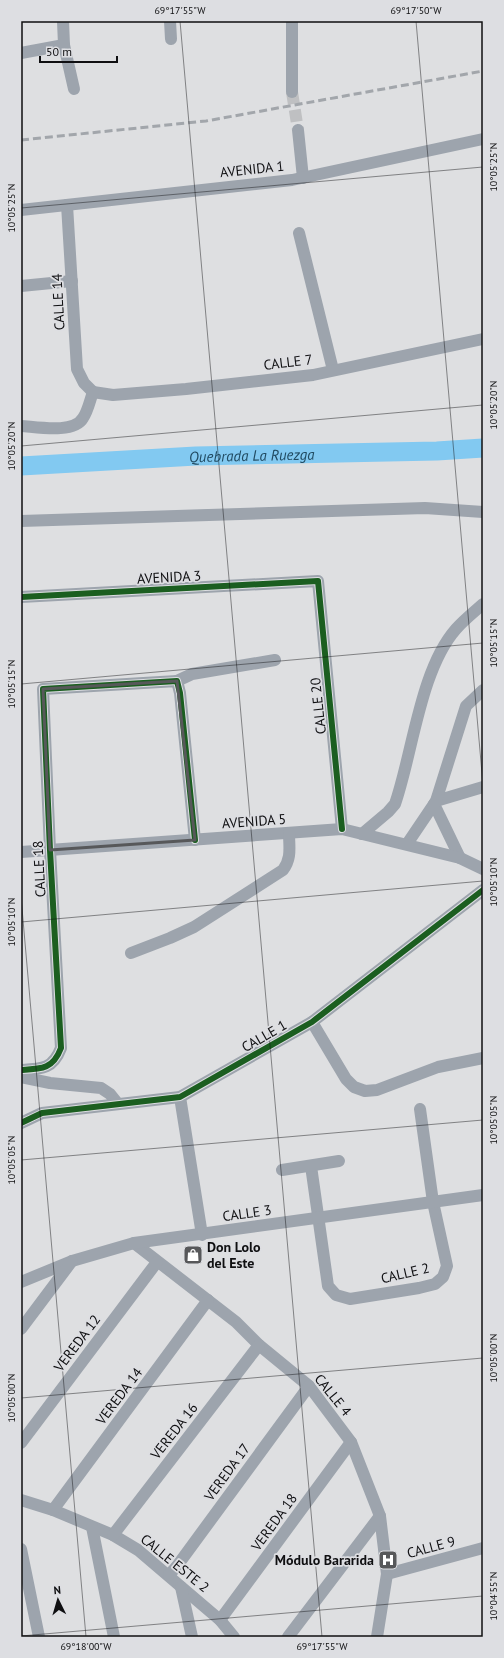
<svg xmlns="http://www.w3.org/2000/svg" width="504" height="1658" viewBox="0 0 504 1658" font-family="'PT Sans',sans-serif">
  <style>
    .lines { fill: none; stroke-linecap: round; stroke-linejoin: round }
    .river { stroke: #82c9f1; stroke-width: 19 }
    .street-tunnel { stroke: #bfc0c2; stroke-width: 12; stroke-dasharray: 12 6; stroke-linecap: butt }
    .street { stroke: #9da4ad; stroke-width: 12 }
    .rail { stroke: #a2a6ab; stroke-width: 3; stroke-dasharray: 8 4; stroke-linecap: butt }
    .cycleway-casing { stroke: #dddee2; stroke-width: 8 }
    .cycleway { stroke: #1b5e20; stroke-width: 6 }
    .marked { fill: none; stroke: #57585a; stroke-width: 3; stroke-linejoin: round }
    .ticks { fill: none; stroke: #0f0f11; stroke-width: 1; stroke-opacity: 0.45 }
    .labels { text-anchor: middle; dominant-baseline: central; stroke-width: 3.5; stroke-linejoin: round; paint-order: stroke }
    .street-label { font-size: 14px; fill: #0f0f11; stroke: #dddee2 }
    .poi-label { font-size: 14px; font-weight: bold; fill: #0f0f11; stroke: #dddee2; text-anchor: start }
    .water-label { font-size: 15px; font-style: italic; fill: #214b62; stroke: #dddee2 }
    .neatline { fill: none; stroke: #0f0f11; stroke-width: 1.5 }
    .ticks-label { font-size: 10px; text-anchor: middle; fill: #0f0f11 }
  </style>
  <rect width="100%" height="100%" fill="#dedfe1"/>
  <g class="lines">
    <path class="river" id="s1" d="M21,466l175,-10 241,-5 46,-3"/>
    <polyline class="street-tunnel" points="292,92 298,130"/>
    <g class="street">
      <polyline points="170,21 171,39"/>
      <polyline points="64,45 74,89"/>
      <polyline points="21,53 64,45 63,21"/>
      <polyline points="292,92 292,21"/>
      <polyline points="298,130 303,178"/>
      <polyline points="67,205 77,369 84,383 93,392"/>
      <polyline points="21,210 292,180 483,139"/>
      <polyline points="299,233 333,370"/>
      <polyline points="21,286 72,281"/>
      <polyline points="93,392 113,395 186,389 313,375 483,339"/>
      <path d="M21,426c16,1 53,8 62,-8 5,-7 7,-18 10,-26"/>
      <polyline points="21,521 425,508 483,512"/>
      <polyline points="21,597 318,581 342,829"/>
      <polyline points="177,681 192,674 275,660"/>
      <polyline points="436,801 483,787"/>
      <polyline points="434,804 460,858"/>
      <path d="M362,834l26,-22 7,-8c18,-52 25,-134 61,-175 8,-9 18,-17 27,-25"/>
      <polyline points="407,844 436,801 466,706 483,690"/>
      <polyline points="21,852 342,829 460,858 483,869"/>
      <path d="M131,953l39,-15 24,-11 89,-57c9,-12 6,-23 6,-37"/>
      <polyline points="312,1022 346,1079 354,1087 365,1091 377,1090 438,1067 483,1058"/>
      <path d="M21,1070c21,-1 32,-1 40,-22l-11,-198 -7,-161 134,-8 3,12 15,147"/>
      <polyline points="21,1077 50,1083 101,1088 110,1094 118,1104"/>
      <polyline points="180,1097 202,1235"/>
      <polyline points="21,1123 42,1113 180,1097 312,1022 483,890"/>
      <polyline points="311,1166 328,1286 336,1295 350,1299 419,1288 435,1284 443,1277 447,1266 433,1202 420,1109"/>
      <polyline points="282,1170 339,1161"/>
      <polyline points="134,1243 236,1322 259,1345 309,1386 351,1442 380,1516 387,1574 377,1637"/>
      <polyline points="21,1282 72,1261 134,1243 483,1195"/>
      <polyline points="21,1329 72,1261"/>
      <polyline points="21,1443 157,1262"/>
      <polyline points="21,1500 53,1510 113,1535 138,1550 220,1620 234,1637"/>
      <polyline points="53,1510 208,1300"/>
      <polyline points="92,1527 114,1637"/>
      <polyline points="113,1535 259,1345"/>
      <polyline points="21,1549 39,1637"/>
      <polyline points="387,1574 483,1548"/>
      <polyline points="169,1575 177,1566 309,1386"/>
      <polyline points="181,1587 192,1637"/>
      <polyline points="220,1620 351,1442"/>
      <polyline points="288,1637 380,1516"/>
    </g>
    <polyline class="rail" points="21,140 206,121 483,71"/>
    <defs>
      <g id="cycleway">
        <polyline points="21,597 318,581 342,829"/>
        <path d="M21,1070c21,-1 32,-1 40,-22l-11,-198 -7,-161 134,-8 3,12 15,147"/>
        <polyline points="21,1123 42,1113 180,1097 312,1022 483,890"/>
      </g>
    </defs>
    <use href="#cycleway" class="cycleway-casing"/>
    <use href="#cycleway" class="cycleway"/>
  </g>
  <path class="marked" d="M177,681l18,159 -145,10 -7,-161z"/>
  <path class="ticks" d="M180,21l142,1616M416,21l67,764M21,208l462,-41M21,446l462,-41M21,684l462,-41M21,897l65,740M21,922l462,-41M21,1160l462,-40M21,1398l462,-40M21,1636l462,-40"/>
  <defs>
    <symbol id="shop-square" viewBox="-11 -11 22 22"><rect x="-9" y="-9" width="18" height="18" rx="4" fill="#57585a" stroke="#dddee2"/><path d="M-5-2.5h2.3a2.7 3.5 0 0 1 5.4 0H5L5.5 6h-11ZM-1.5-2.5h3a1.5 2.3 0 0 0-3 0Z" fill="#fff"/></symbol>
    <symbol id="hospital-square" viewBox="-11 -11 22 22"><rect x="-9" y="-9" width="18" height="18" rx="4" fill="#57585a" stroke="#dddee2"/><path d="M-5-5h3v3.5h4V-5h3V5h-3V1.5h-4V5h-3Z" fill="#fff"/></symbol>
  </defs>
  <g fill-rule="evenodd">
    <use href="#shop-square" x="182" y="1244" width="22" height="22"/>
    <use href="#hospital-square" x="377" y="1549" width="22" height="22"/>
  </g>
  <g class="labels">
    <g class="street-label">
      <text transform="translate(252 169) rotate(-6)">AVENIDA 1</text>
      <text transform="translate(58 302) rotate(-93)">CALLE 14</text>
      <text transform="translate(288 362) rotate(-7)">CALLE 7</text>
      <text transform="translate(169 577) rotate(-3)">AVENIDA 3</text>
      <text transform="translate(318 706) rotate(-96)">CALLE 20</text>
      <text transform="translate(254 821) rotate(-4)">AVENIDA 5</text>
      <text transform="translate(39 869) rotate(-93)">CALLE 18</text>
      <text transform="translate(264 1036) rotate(-30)">CALLE 1</text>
      <text transform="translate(247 1213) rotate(-8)">CALLE 3</text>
      <text transform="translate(405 1273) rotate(-13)">CALLE 2</text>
      <text transform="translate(77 1343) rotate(-53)">VEREDA 12</text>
      <text transform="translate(333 1395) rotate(51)">CALLE 4</text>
      <text transform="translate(119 1396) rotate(-53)">VEREDA 14</text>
      <text transform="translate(174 1431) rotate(-52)">VEREDA 16</text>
      <text transform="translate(227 1472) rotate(-54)">VEREDA 17</text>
      <text transform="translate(274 1522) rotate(-54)">VEREDA 18</text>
      <text transform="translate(431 1547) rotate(-15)">CALLE 9</text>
      <text transform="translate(175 1563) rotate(39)">CALLE ESTE 2</text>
    </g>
    <g class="poi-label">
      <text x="207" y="1247">Don Lolo<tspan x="207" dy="16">del Este</tspan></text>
      <text x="374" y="1560" text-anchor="end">Módulo Bararida</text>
    </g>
    <g class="water-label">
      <text stroke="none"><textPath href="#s1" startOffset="231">Quebrada La Ruezga</textPath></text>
    </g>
  </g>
  <rect width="504" height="1658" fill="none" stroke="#dddee2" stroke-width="44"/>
  <g transform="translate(58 1600) rotate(355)" stroke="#dddee2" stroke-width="3" paint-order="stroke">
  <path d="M0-3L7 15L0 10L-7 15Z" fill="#0f0f11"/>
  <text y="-6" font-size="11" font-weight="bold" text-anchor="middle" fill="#0f0f11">N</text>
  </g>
  <path d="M40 56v6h77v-6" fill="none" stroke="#0f0f11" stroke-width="2"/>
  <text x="46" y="56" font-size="12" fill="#0f0f11" stroke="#dddee2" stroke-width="3" paint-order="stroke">50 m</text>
  <rect x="22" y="22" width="460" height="1614" class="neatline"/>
  <g class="ticks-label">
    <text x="180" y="14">69°17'55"W</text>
    <text x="416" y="14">69°17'50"W</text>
    <text transform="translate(493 167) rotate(-90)" y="4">10°05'25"N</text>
    <text transform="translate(11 208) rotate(-90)" y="4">10°05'25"N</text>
    <text transform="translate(493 405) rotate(-90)" y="4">10°05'20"N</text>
    <text transform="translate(11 446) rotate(-90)" y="4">10°05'20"N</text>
    <text transform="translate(493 643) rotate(-90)" y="4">10°05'15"N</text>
    <text transform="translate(11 684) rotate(-90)" y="4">10°05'15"N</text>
    <text transform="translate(493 882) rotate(-90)" y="4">10°05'10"N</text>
    <text transform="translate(11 922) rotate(-90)" y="4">10°05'10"N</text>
    <text transform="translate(493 1120) rotate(-90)" y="4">10°05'05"N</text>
    <text transform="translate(11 1160) rotate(-90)" y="4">10°05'05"N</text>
    <text transform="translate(493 1358) rotate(-90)" y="4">10°05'00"N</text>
    <text transform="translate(11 1398) rotate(-90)" y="4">10°05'00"N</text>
    <text transform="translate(493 1596) rotate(-90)" y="4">10°04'55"N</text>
    <text x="86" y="1650">69°18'00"W</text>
    <text x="322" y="1650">69°17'55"W</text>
  </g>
</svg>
